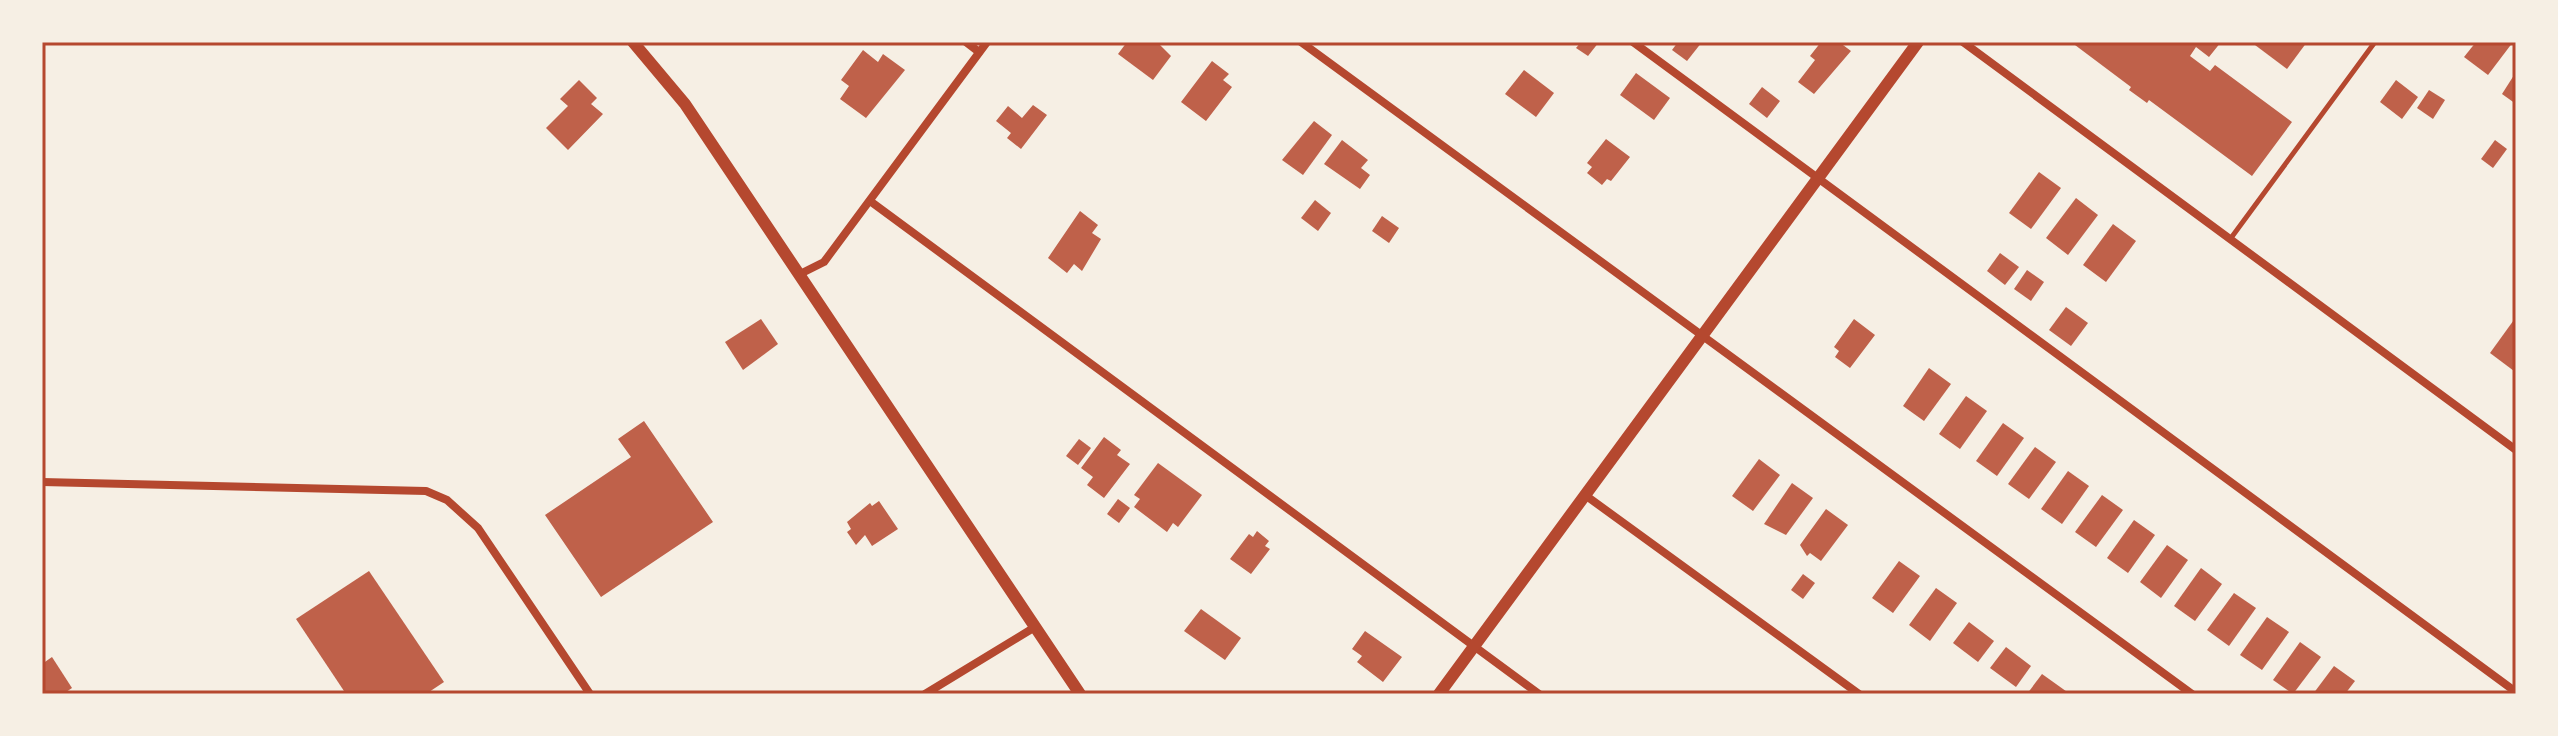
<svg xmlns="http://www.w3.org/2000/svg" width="2558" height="736" viewBox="0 0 2558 736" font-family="'Varela Round',sans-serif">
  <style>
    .building { fill: #bf614a }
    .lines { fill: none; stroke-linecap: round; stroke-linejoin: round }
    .service { stroke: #b5482f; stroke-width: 5 }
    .minor { stroke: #b5482f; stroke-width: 8 }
    .tertiary { stroke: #b5482f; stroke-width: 12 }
    .neatline { fill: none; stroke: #b5482f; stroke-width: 3 }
  </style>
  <rect width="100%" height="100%" fill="#f6efe4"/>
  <g class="building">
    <polygon points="1127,42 1157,42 1171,56 1153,80 1118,54"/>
    <polygon points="1581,42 1599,42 1588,56 1576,48"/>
    <polygon points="1678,42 1702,42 1687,61 1672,50"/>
    <polygon points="1821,42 1839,42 1851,51 1814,94 1798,82 1815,60 1810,56"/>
    <polygon points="2071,42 2221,42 2209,57 2196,47 2190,56 2210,71 2215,65 2292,122 2252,176 2149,100 2147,103 2129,90 2131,87"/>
    <polygon points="2251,42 2307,42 2287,69"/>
    <polygon points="2476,42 2513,42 2488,75 2464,57"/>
    <polygon points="863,50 878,62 883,54 905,70 866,118 840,99 849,86 841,80"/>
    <polygon points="1212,61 1229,74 1223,80 1232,87 1206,121 1181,102"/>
    <polygon points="1524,70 1554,93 1536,117 1505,94"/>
    <polygon points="2516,72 2516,104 2502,94"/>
    <polygon points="1636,73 1670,98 1654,120 1620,95"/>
    <polygon points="579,80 597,98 591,104 603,114 568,150 546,128 568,106 560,99"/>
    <polygon points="2396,80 2418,97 2402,119 2380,102"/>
    <polygon points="1762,87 1780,101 1767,118 1749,104"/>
    <polygon points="2429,90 2445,100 2433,119 2417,108"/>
    <polygon points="1033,105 1047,115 1021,149 1007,138 1011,133 996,121 1008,106 1022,118"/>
    <polygon points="1314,121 1332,135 1303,175 1282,160"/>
    <polygon points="1606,139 1630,157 1611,181 1607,179 1602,185 1587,173 1592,167 1587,163"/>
    <polygon points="1342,140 1368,160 1361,168 1370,175 1360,189 1324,164"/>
    <polygon points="2495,140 2507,149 2493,168 2481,159"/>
    <polygon points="2039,172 2061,188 2031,229 2009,213"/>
    <polygon points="2076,198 2098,215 2068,255 2046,238"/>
    <polygon points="1315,200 1331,213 1318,231 1301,218"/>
    <polygon points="1080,211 1098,225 1092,233 1101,239 1082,271 1074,264 1067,273 1048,258"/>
    <polygon points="1382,216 1399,228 1389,243 1372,231"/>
    <polygon points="2113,224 2136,241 2106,282 2083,265"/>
    <polygon points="2000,253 2019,267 2005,285 1987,271"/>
    <polygon points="2027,270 2044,282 2031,301 2014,289"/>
    <polygon points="2066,307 2088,323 2071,346 2049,330"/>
    <polygon points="2516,317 2516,368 2514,371 2490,353"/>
    <polygon points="761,319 778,344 743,370 725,342"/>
    <polygon points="1854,319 1875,335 1850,368 1835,357 1839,351 1834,347"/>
    <polygon points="1929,368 1951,384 1924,421 1903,406"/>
    <polygon points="1966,396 1987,411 1960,449 1939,434"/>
    <polygon points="644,421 713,522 601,597 545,515 631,457 618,439"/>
    <polygon points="2003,423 2024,438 1997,476 1976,461"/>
    <polygon points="1104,437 1121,450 1117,455 1130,464 1104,498 1087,485 1093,477 1081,468"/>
    <polygon points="1079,439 1091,448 1078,465 1066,456"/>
    <polygon points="2035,447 2056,462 2029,499 2008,484"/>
    <polygon points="1759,459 1780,475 1753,511 1732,496"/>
    <polygon points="1158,463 1202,495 1178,527 1173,523 1167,532 1134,507 1140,499 1134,495"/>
    <polygon points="2068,471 2089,486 2062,524 2041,509"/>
    <polygon points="1792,483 1813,498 1786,535 1764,524"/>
    <polygon points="2102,495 2123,510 2096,547 2075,532"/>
    <polygon points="1118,499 1130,508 1119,523 1107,514"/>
    <polygon points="879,501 898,529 872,546 865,535 856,545 847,532 851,529 847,522 870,503 872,506"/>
    <polygon points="1826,509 1848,525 1821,561 1810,553 1807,556 1800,545"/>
    <polygon points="2134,520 2155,535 2128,573 2107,558"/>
    <polygon points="1257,531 1269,541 1265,546 1270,549 1251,574 1230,559 1249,534 1253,537"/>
    <polygon points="2167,545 2188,560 2161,598 2140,582"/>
    <polygon points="1899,561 1920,576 1893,613 1872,598"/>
    <polygon points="2201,568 2222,584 2195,621 2174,606"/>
    <polygon points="369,571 444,682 426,694 346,694 296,619"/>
    <polygon points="1803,574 1815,583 1803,599 1791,590"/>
    <polygon points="1936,588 1957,603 1930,641 1909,625"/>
    <polygon points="2234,593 2256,608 2229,646 2207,630"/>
    <polygon points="1201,609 1241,638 1225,660 1184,631"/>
    <polygon points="2267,617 2289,632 2262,670 2240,655"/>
    <polygon points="1969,622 1994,641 1978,662 1953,643"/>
    <polygon points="1365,631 1402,657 1383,682 1357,662 1362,656 1352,649"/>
    <polygon points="2300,642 2321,657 2293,694 2273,680"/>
    <polygon points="2006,647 2031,666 2016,687 1990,668"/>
    <polygon points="52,657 72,688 63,694 42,694 42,664"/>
    <polygon points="2334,666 2355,681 2345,694 2313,694"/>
    <polygon points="2042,674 2070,694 2027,694"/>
  </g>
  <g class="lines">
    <polyline class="service" points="2231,238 2375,42"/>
    <g class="minor">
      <polyline points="966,42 979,52"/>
      <polyline points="1301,42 2192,694"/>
      <polyline points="1633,42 2516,692"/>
      <polyline points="1963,42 2516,450"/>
      <polyline points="870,201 1539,694"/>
      <polyline points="800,274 824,262 987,42"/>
      <polyline points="42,482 426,491 447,500 478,528 590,694"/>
      <polyline points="1585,495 1859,694"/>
      <polyline points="925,694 1035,627"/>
    </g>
    <g class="tertiary">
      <polyline points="633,42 685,104 1080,694"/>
      <polyline points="1439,694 1918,42"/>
    </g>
  </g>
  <rect width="2558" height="736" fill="none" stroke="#f6efe4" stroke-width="88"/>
  <rect x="44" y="44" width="2470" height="648" class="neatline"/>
</svg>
